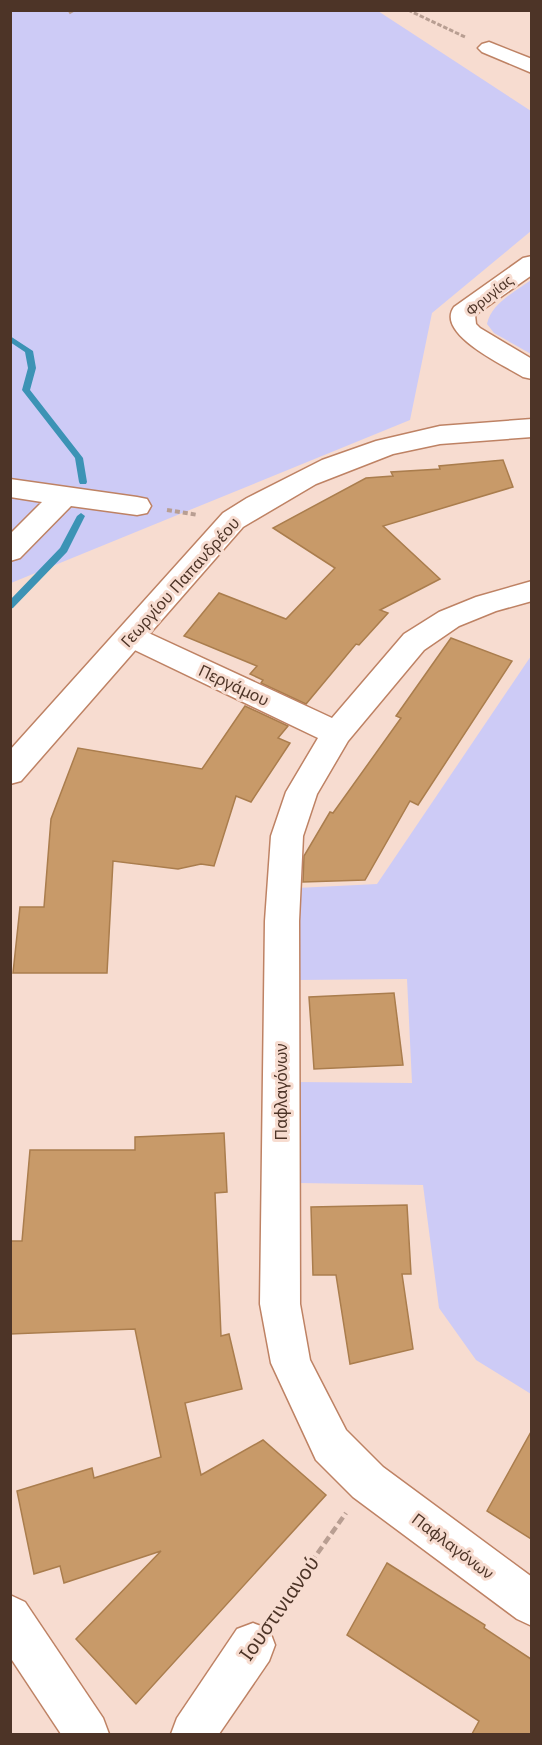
<svg xmlns="http://www.w3.org/2000/svg" width="542" height="1745" viewBox="0 0 542 1745" font-family="'Noto Sans',sans-serif">
  <style>
    .green { fill: #cdcbf6 }
    .lines { fill: none; stroke-linecap: round; stroke-linejoin: round }
    .stream { fill: #3c93b5; fill-rule: evenodd }
    .building { fill: #c89a69; stroke: #aa7d4d; stroke-width: 1.5 }
    .minor-casing { stroke: #be8264; stroke-width: 3 }
    .tertiary-casing { stroke: #be8264; stroke-width: 3 }
    .path-far2 { stroke: #b89e92; stroke-width: 3; stroke-dasharray: 4.5 2; stroke-linecap: butt }
    .path-far1 { stroke: #b89e92; stroke-width: 4; stroke-dasharray: 5 3; stroke-linecap: butt }
    .path { stroke: #b89e92; stroke-width: 4.5; stroke-dasharray: 8 4; stroke-linecap: butt }
    .minor { fill: #fff; fill-rule: evenodd }
    .tertiary { fill: #fff; fill-rule: evenodd }
    .labels { text-anchor: middle; dominant-baseline: central; stroke-width: 6; stroke-linejoin: round; paint-order: stroke }
    .far-street-label { font-size: 14px; fill: #4d3427; stroke: #f7dcd0 }
    .street-label { font-size: 16px; fill: #4d3427; stroke: #f7dcd0 }
    .near-street-label { font-size: 20px; fill: #4d3427; stroke: #f7dcd0 }
  </style>
  <rect width="100%" height="100%" fill="#f7dcd0"/>
  <g class="green">
    <polygon points="11,11 378,11 531,111 531,231 432,313 410,420 11,583"/>
    <path d="M531,280v74l-37,-21 -7,-9c4,-21 28,-32 44,-44z"/>
    <polygon points="531,656 531,1394 476,1360 439,1308 423,1185 300,1183 295,1082 412,1083 407,979 297,980 297,888 377,884"/>
  </g>
  <g class="lines">
    <g class="stream">
      <polygon points="10,336 33,351 36,368 30,390 83,458 87,482 86,484 80,484 79,482 75,458 22,390 28,368 25,352 10,342"/>
      <polygon points="81,513 85,516 67,552 13,608 10,609 10,600 60,548 77,516"/>
    </g>
  </g>
  <g class="building">
    <polygon points="503,460 513,487 383,526 440,579 380,610 388,613 359,645 356,644 306,704 261,683 263,680 250,674 257,666 184,636 219,593 286,619 335,568 273,528 366,478 393,476 391,472 440,469 439,466"/>
    <polygon points="451,638 512,661 418,805 410,801 365,880 303,882 304,856 330,812 333,813 401,718 396,716"/>
    <polygon points="245,706 288,726 278,738 290,743 251,802 236,796 214,866 201,864 178,869 113,861 107,973 13,973 20,907 44,907 51,819 78,748 202,769"/>
    <polygon points="394,993 403,1065 314,1069 309,997"/>
    <polygon points="224,1133 227,1192 215,1193 221,1336 229,1334 242,1389 185,1403 201,1475 263,1440 326,1495 136,1704 76,1639 161,1551 64,1583 60,1566 34,1574 17,1491 92,1468 94,1478 161,1457 135,1329 10,1334 10,1241 22,1241 30,1150 135,1150 135,1137"/>
    <polygon points="407,1205 411,1274 402,1274 413,1349 350,1364 336,1275 313,1275 311,1207"/>
    <polygon points="531,1432 531,1539 487,1511"/>
    <polygon points="387,1563 485,1625 484,1628 531,1659 531,1734 472,1734 479,1721 347,1635"/>
  </g>
  <g class="lines">
    <defs>
      <g id="minor">
        <polygon points="489,42 532,59 532,73 482,52 478,48 482,44"/>
        <path d="M532,256v19l-57,40 1,9 4,4 52,31v20l-9,-2c-19,-12 -88,-43 -69,-70l69,-49z"/>
        <polygon points="10,479 137,497 147,499 151,506 147,513 137,515 71,506 20,558 10,561 10,534 42,502 10,497"/>
        <polygon points="532,581 532,601 496,611 459,626 424,650 348,741 317,794 303,836 299,921 300,1304 310,1360 346,1430 383,1467 532,1577 532,1626 517,1619 353,1497 316,1460 271,1363 260,1304 265,921 271,836 286,792 318,738 120,643 115,636 120,629 130,625 140,629 332,718 404,634 439,612 476,597"/>
        <polygon points="10,1595 25,1602 103,1718 109,1734 61,1734 10,1657"/>
        <polygon points="253,1623 269,1629 275,1645 269,1661 219,1734 171,1734 177,1718 237,1629"/>
      </g>
      <polygon id="tertiary" points="532,419 532,437 440,444 393,454 316,484 243,527 21,781 10,784 10,750 223,513 247,498 322,460 376,441 440,426"/>
    </defs>
    <use href="#minor" class="minor-casing"/>
    <use href="#tertiary" class="tertiary-casing"/>
    <g class="path-far2">
      <polyline points="408,10 465,37"/>
      <polyline points="69,13 74,10"/>
    </g>
    <polyline class="path-far1" points="167,510 198,515"/>
    <polyline class="path" points="276,1612 346,1513"/>
    <use href="#minor" class="minor"/>
    <use href="#tertiary" class="tertiary"/>
  </g>
  <g class="labels">
    <g class="far-street-label">
      <text transform="translate(489 295) rotate(-39)">Φρυγίας</text>
    </g>
    <g class="street-label">
      <text transform="translate(180 582) rotate(-48)">Γεωργίου Παπανδρέου</text>
      <text transform="translate(234 685) rotate(25)">Περγάμου</text>
      <text transform="translate(281 1092) rotate(-90)">Παφλαγόνων</text>
      <text transform="translate(453 1546) rotate(37)">Παφλαγόνων</text>
    </g>
    <g class="near-street-label">
      <text transform="translate(279 1608) rotate(-55)">Ιουστινιανού</text>
    </g>
  </g>
  <rect width="542" height="1745" fill="none" stroke="#4d3427" stroke-width="24"/>
</svg>
